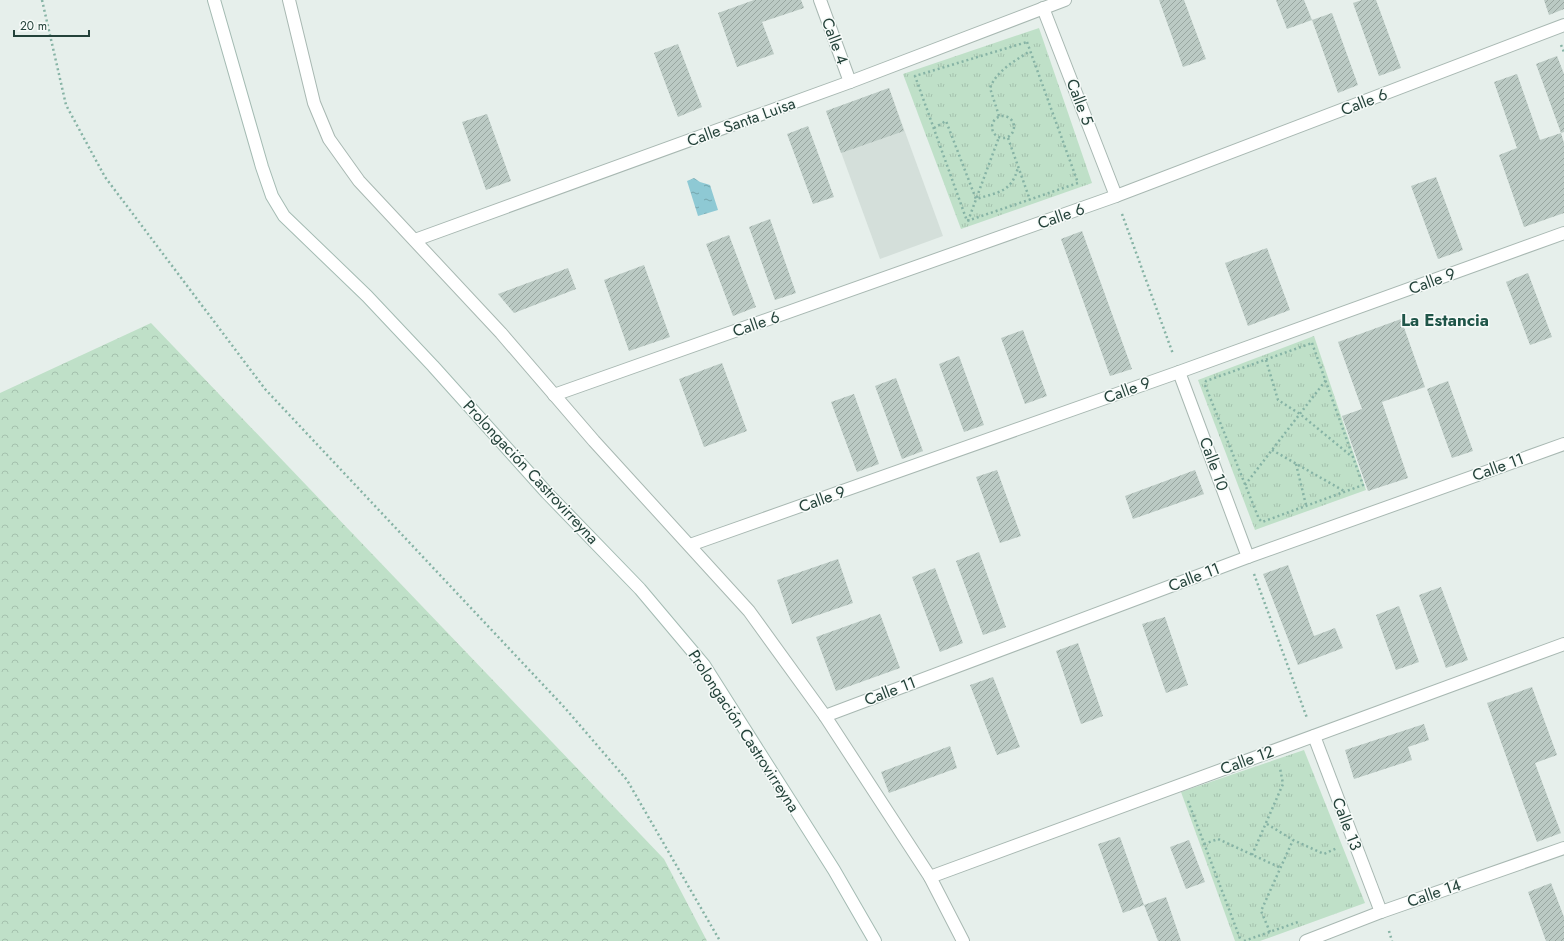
<svg xmlns="http://www.w3.org/2000/svg" width="1564" height="941" viewBox="0 0 1564 941" font-family="Jost,sans-serif">
  <style>
    .built { fill: #d4dfda }
    .forest { fill: url(#forest-crowns) }
    .park { fill: url(#park-tufts) }
    .water { fill: url(#water-ripples) }
    .building { fill: url(#building-hatch) }
    .lines { fill: none; stroke-linecap: round; stroke-linejoin: round }
    .minor-casing { stroke: #a8b8b2; stroke-width: 14 }
    .secondary-casing { stroke: #a4bbb3; stroke-width: 14 }
    .path { stroke: #86b3a5; stroke-width: 2.5; stroke-dasharray: 2 3; stroke-linecap: butt }
    .minor { stroke: #fff; stroke-width: 12 }
    .secondary { stroke: #fff; stroke-width: 12 }
    .labels { text-anchor: middle; dominant-baseline: central; stroke-width: 3; stroke-linejoin: round; paint-order: stroke }
    .street-label { font-size: 16px; fill: #24423a; stroke: #f7fbf9 }
    .neighbourhood-label { font-size: 17px; font-weight: bold; fill: #1f5548; stroke: #f7fbf9 }
  </style>
  <defs>
    <pattern id="forest-crowns" width="20" height="18" patternUnits="userSpaceOnUse"><rect width="20" height="18" fill="#bfe0c8"/><path d="M2 6a3 3 0 1 1 6 0M12 15a3 3 0 1 1 6 0" fill="none" stroke="#a4c1ad"/></pattern>
    <pattern id="park-tufts" width="24" height="20" patternUnits="userSpaceOnUse"><rect width="24" height="20" fill="#bfe0c8"/><path d="M3 7l-1-3M5 7V3M7 7l1-3M15 17l-1-3M17 17v-4M19 17l1-3" fill="none" stroke="#a4c1ad"/></pattern>
    <pattern id="water-ripples" width="26" height="14" patternUnits="userSpaceOnUse"><rect width="26" height="14" fill="#8ec9d4"/><path d="M2 4q2-2 4 0t4 0M15 11q2-2 4 0t4 0" fill="none" stroke="#74a5ad"/></pattern>
    <pattern id="building-hatch" width="6" height="6" patternUnits="userSpaceOnUse"><rect width="6" height="6" fill="#bbcac4"/><path d="M-1 1l2-2M0 6l6-6M5 7l2-2" fill="none" stroke="#98a6a0"/></pattern>
  </defs>
  <rect width="100%" height="100%" fill="#e6efeb"/>
  <polygon class="built" points="889,88 943,236 880,259 826,111"/>
  <polygon class="forest" points="151,323 664,859 707,941 0,941 0,393"/>
  <g class="park">
    <polygon points="1039,28 1092,183 961,229 903,74"/>
    <polygon points="1314,336 1366,490 1255,530 1198,380"/>
    <polygon points="1304,750 1365,903 1260,941 1235,941 1181,792"/>
  </g>
  <polygon class="water" points="694,178 700,182 710,185 718,210 698,216 687,181"/>
  <g class="building">
    <polygon points="754,0 801,0 804,8 762,22 774,54 737,67 718,13"/>
    <polygon points="1159,0 1184,0 1206,59 1183,67"/>
    <polygon points="1276,0 1304,0 1312,20 1287,29"/>
    <polygon points="1362,0 1376,0 1401,68 1379,76 1353,3"/>
    <polygon points="1544,0 1564,0 1564,9 1549,15"/>
    <polygon points="1332,13 1358,85 1338,93 1312,20"/>
    <polygon points="678,44 702,107 678,117 654,53"/>
    <polygon points="1557,56 1564,74 1564,132 1561,133 1536,64"/>
    <polygon points="1517,74 1540,140 1561,133 1564,143 1564,213 1524,227 1499,155 1517,148 1494,82"/>
    <polygon points="889,88 904,131 841,153 826,111"/>
    <polygon points="487,114 511,181 486,190 462,122"/>
    <polygon points="808,126 834,197 813,204 787,134"/>
    <polygon points="1436,177 1463,250 1438,259 1411,186"/>
    <polygon points="770,219 796,293 775,300 749,227"/>
    <polygon points="1082,231 1132,369 1110,376 1061,239"/>
    <polygon points="729,235 756,307 733,316 706,244"/>
    <polygon points="1267,248 1290,310 1248,326 1225,263"/>
    <polygon points="644,265 670,337 629,351 604,280"/>
    <polygon points="568,268 576,289 514,313 498,294"/>
    <polygon points="1528,273 1552,337 1530,345 1506,282"/>
    <polygon points="1401,319 1425,387 1382,402 1408,478 1368,491 1342,416 1362,409 1338,342"/>
    <polygon points="1023,330 1047,396 1025,404 1001,338"/>
    <polygon points="959,356 984,425 964,432 939,364"/>
    <polygon points="722,363 747,431 704,447 679,379"/>
    <polygon points="896,378 923,451 902,459 875,386"/>
    <polygon points="1448,381 1473,451 1452,458 1427,389"/>
    <polygon points="854,394 879,464 857,472 831,402"/>
    <polygon points="997,470 1021,536 1000,543 976,477"/>
    <polygon points="1195,470 1204,494 1133,519 1125,496"/>
    <polygon points="979,552 1006,627 983,635 956,561"/>
    <polygon points="838,559 853,603 792,624 777,580"/>
    <polygon points="1288,565 1314,636 1335,628 1343,648 1298,665 1263,574"/>
    <polygon points="935,568 963,643 940,652 912,577"/>
    <polygon points="1441,587 1468,660 1446,668 1419,595"/>
    <polygon points="1399,606 1419,662 1396,670 1376,615"/>
    <polygon points="880,614 900,668 836,691 816,637"/>
    <polygon points="1165,617 1188,685 1166,693 1142,624"/>
    <polygon points="1078,643 1103,716 1081,724 1056,651"/>
    <polygon points="993,677 1020,747 997,755 970,685"/>
    <polygon points="1532,687 1557,755 1535,763 1561,833 1537,842 1487,703"/>
    <polygon points="1424,724 1429,740 1408,747 1412,760 1354,779 1345,750"/>
    <polygon points="950,746 957,768 889,793 881,772"/>
    <polygon points="1120,837 1144,905 1123,913 1098,844"/>
    <polygon points="1189,840 1205,882 1186,889 1170,847"/>
    <polygon points="1551,883 1564,917 1564,941 1546,941 1528,892"/>
    <polygon points="1166,897 1181,941 1158,941 1144,905"/>
  </g>
  <g class="lines">
    <defs>
      <g id="minor">
        <polyline points="289,0 314,103 329,139 359,181 501,333 594,441 749,611 825,716 930,877 963,941"/>
        <polyline points="820,0 850,82"/>
        <polyline points="1043,8 1116,196"/>
        <polyline points="415,240 850,82 1065,0"/>
        <polyline points="1179,372 1248,557"/>
        <polyline points="554,395 1116,196 1564,25"/>
        <polyline points="690,545 1179,372 1564,233"/>
        <polyline points="825,716 1248,557 1564,444"/>
        <polyline points="1314,736 1381,912"/>
        <polyline points="930,877 1564,644"/>
        <polyline points="1306,941 1381,912 1564,848"/>
      </g>
      <polyline id="secondary" points="214,0 262,167 272,196 284,216 367,296 433,366 547,493 640,589 704,665 834,870 875,941"/>
    </defs>
    <use href="#minor" class="minor-casing"/>
    <use href="#secondary" class="secondary-casing"/>
    <g class="path">
      <polyline points="42,0 66,105 105,177 265,389 565,708 627,780 720,941"/>
      <polygon points="1027,42 1078,183 967,221 915,76"/>
      <polyline points="1561,45 1564,52"/>
      <circle cx="1003" cy="127" r="11"/>
      <path d="M999,116l-9,-28c7,-18 25,-27 40,-37"/>
      <path d="M934,128l12,-7 30,78c23,-7 36,-7 42,-32"/>
      <polyline points="1008,138 1030,200"/>
      <polyline points="1122,214 1173,354"/>
      <polyline points="968,221 999,137"/>
      <polygon points="1312,343 1363,485 1262,522 1259,519 1205,385 1206,381"/>
      <polyline points="1266,360 1278,400 1300,414 1350,455"/>
      <polyline points="1272,450 1344,491"/>
      <polyline points="1296,464 1306,505"/>
      <polyline points="1245,485 1326,380"/>
      <polyline points="1254,574 1307,718"/>
      <polyline points="1188,801 1241,941"/>
      <polyline points="1267,824 1293,840 1324,854 1337,848"/>
      <polyline points="1204,844 1218,839 1281,868"/>
      <polyline points="1252,855 1283,784 1280,768"/>
      <polyline points="1389,931 1392,941"/>
      <polyline points="1270,932 1261,911 1293,840"/>
      <polyline points="1244,941 1298,922"/>
    </g>
    <use href="#minor" class="minor"/>
    <use href="#secondary" class="secondary"/>
  </g>
  <g class="labels">
    <g class="street-label">
      <text transform="translate(835 41) rotate(70)">Calle 4</text>
      <text transform="translate(1080 102) rotate(69)">Calle 5</text>
      <text transform="translate(1364 102) rotate(-21)">Calle 6</text>
      <text transform="translate(741 122) rotate(-20)">Calle Santa Luisa</text>
      <text transform="translate(1061 216) rotate(-19)">Calle 6</text>
      <text transform="translate(1432 281) rotate(-20)">Calle 9</text>
      <text transform="translate(756 324) rotate(-19)">Calle 6</text>
      <text transform="translate(1127 390) rotate(-20)">Calle 9</text>
      <text transform="translate(1214 464) rotate(70)">Calle 10</text>
      <text transform="translate(1498 467) rotate(-20)">Calle 11</text>
      <text transform="translate(531 472) rotate(47)">Prolongación Castrovirreyna</text>
      <text transform="translate(822 499) rotate(-20)">Calle 9</text>
      <text transform="translate(1194 577) rotate(-21)">Calle 11</text>
      <text transform="translate(890 691) rotate(-21)">Calle 11</text>
      <text transform="translate(744 731) rotate(57)">Prolongación Castrovirreyna</text>
      <text transform="translate(1247 760) rotate(-20)">Calle 12</text>
      <text transform="translate(1347 824) rotate(69)">Calle 13</text>
      <text transform="translate(1434 893) rotate(-19)">Calle 14</text>
    </g>
    <g class="neighbourhood-label">
      <text x="1445" y="320">La Estancia</text>
    </g>
  </g>
  <path d="M14 30v6h75v-6" fill="none" stroke="#24423a" stroke-width="2"/>
  <text x="20" y="30" font-size="12" fill="#24423a" stroke="#f7fbf9" stroke-width="3" paint-order="stroke">20 m</text>
</svg>
